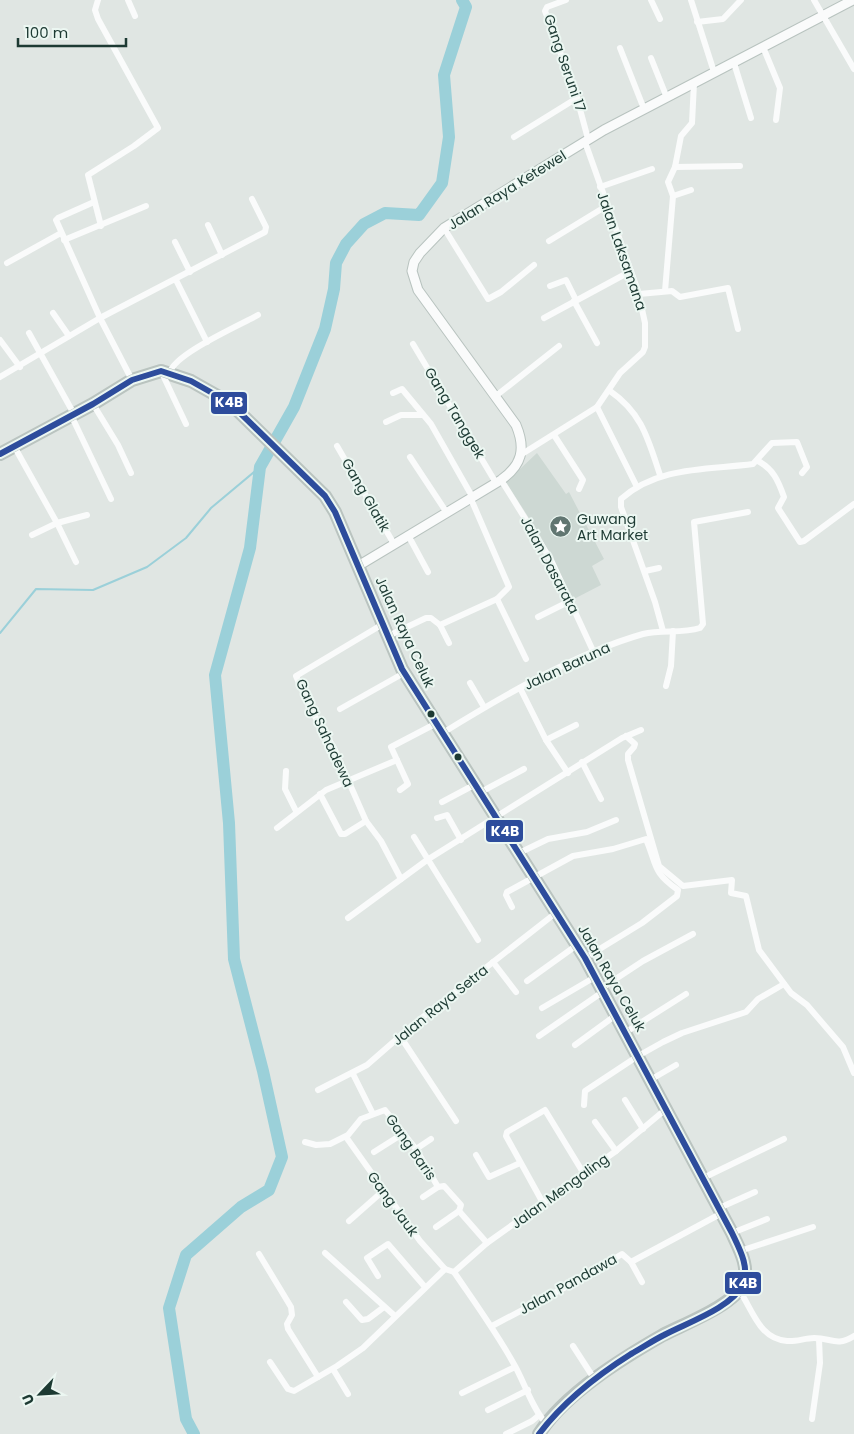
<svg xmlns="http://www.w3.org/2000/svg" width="854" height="1434" viewBox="0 0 854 1434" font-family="Poppins,sans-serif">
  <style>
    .built { fill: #cdd8d3 }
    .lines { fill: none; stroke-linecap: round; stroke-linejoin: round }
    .stream { stroke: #9bd0d9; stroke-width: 2 }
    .river { stroke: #9bd0d9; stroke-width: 12 }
    .secondary-casing { stroke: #b8c3bf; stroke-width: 11 }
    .highway-casing { stroke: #bac4c0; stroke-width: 14 }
    .street { stroke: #fafbfb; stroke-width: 6 }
    .secondary { stroke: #fafbfb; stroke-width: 9 }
    .highway { stroke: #b8c1be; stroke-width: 11 }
    .bus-1-casing { stroke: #ecf7f2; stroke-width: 10 }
    .bus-1 { stroke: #2d4c9c; stroke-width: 6 }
    .bus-dot { fill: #1d3a33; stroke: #ecf7f2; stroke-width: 2 }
    .labels { text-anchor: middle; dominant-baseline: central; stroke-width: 4; stroke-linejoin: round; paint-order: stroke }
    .street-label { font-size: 14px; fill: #1d3a33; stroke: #ecf7f2 }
    .poi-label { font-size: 14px; fill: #1d3a33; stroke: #ecf7f2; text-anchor: start }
    .line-badge { stroke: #ecf7f2; stroke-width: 2 }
    .badge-label { font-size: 14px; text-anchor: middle; font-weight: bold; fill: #fff }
  </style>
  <rect width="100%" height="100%" fill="#e0e6e3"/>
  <polygon class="built" points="537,453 566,494 569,492 604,559 592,566 601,585 572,600 541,537 506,482"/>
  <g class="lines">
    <polyline class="stream" points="0,633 36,589 93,590 147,567 186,538 211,508 260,467"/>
    <polyline class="river" points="194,1434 186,1419 169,1308 186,1255 241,1207 269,1190 282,1157 263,1071 234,959 229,823 215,675 250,548 260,467 294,407 325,329 334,289 336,263 346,244 364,224 385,213 419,215 442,183 449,137 444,75 466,7 462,0"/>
    <defs>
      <path id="secondary" d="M358,566l143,-86c21,-15 25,-31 15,-55l-98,-135 -6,-19 2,-9 6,-9 24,-25 160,-98 249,-130"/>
      <path id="highway" d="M0,454l93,-50 39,-24 29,-9 30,10 39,22 95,93 10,16 67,157 183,289 147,275c7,16 18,33 11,51 -9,21 -59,40 -80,51 -40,23 -99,59 -124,99"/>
    </defs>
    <use href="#secondary" class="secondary-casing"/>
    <use href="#highway" class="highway-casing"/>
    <g class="street">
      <polyline points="98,0 95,10 98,19 158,128 134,146 88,175 101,226"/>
      <polyline points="128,0 135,16"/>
      <polyline points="566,0 547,7 545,11 577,98 588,139"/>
      <polyline points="651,0 660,19"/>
      <polyline points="691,0 714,72"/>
      <polyline points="814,0 854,69"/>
      <polyline points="697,22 723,19 741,0"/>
      <polyline points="763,47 780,88 776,120"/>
      <polyline points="620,48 644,109"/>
      <polyline points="651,58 667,98"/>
      <polyline points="734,63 751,118"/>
      <polyline points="514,137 577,98"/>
      <polyline points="675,167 740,166"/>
      <polyline points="600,187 652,169"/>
      <polyline points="673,196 691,190"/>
      <polyline points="208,225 222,255"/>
      <polyline points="444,228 488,299 501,292 534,265"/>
      <polyline points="64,240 146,206"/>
      <polyline points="549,241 608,205"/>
      <polyline points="175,242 190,272"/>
      <polyline points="7,263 61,233"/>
      <polyline points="176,280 207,342"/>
      <polyline points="550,286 566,280 576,300"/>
      <polyline points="665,291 673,196 668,182 675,167 681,136 692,123 694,83"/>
      <polyline points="639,294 672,291 680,297 728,288 738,329"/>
      <polyline points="574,301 597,343"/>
      <polyline points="53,313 69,336"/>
      <polyline points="544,318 631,271"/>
      <polyline points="29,333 74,414"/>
      <polyline points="0,340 20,367"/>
      <polyline points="413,344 496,483"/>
      <polyline points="161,371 186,424"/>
      <path d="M170,373c2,-18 70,-48 88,-58"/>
      <polyline points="0,377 100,318 56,220 58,218 94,202"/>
      <polyline points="132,380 100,318 265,232 266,227 252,199"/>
      <path d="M610,391c32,22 38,48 50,84"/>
      <polyline points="393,393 402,389 431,424 473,498"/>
      <polyline points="497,395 559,346"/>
      <polyline points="93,404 118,445 131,473"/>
      <polyline points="597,407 637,487"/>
      <polyline points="71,415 111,499"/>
      <polyline points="386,422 401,415 423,415"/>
      <polyline points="554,435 583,480 579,489"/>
      <polyline points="14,446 57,523 76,562"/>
      <polyline points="337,446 394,544"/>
      <polyline points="522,454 597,407 620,373 643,352 645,347 645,323 638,291 585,142"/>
      <polyline points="410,457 447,513"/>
      <path d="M758,461c15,8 20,19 26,36l-6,11 22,34 4,-1 50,-37"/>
      <polyline points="501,480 551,560 594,653"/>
      <polyline points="32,535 57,523 87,515"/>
      <polyline points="408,535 428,572"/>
      <polyline points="645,571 659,568"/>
      <polyline points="497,599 526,659"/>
      <polyline points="538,617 570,601"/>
      <polyline points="383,624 296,676 311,710 334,748 366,821 381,841 401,879"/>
      <polyline points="440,625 497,599 509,587 471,499"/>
      <path d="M663,631l-8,-29 -34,-95v-8c37,-33 86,-29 132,-35l19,-21 25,-1 10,25 -5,6"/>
      <polyline points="388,636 426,618 431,618 440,625 449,643"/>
      <polyline points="470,683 484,707"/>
      <polyline points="666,686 671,666 673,631"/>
      <polyline points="520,688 546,740 568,773"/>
      <polyline points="340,709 404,673"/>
      <path d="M441,734c60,-37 135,-81 202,-100 19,-5 38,0 57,-6l3,-4 -9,-102 54,-10"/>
      <polyline points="626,736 635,744 634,747 628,754 628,760 659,866 683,886 732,880 731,893 746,896 759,950 791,993 807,1005 843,1047 854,1073"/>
      <polyline points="546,740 576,725"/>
      <polyline points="582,762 601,799"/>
      <polyline points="286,771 285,789 296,811"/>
      <polyline points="400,790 408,784 391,747 435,724"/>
      <polyline points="479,793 524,769"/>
      <polyline points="320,794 341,834 345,834 366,821"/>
      <polyline points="442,802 474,785"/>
      <polyline points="437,818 447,815 461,840"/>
      <polyline points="277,828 326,790 397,760"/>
      <polyline points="414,837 478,940"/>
      <polyline points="519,853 548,839 587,832 616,820"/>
      <path d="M512,907l-6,-12 1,-3 66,-36 40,-7 33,-10c11,26 6,33 32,51l-1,6 -35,27 -57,35"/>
      <polyline points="348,918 427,860 622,738 641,730"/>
      <polyline points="493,962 516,992"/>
      <polyline points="527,981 577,945"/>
      <polyline points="602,988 643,961 693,934"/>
      <polyline points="542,1008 595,977"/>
      <polyline points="626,1032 686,994"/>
      <polyline points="400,1036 456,1121"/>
      <polyline points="539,1036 604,991"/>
      <polyline points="575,1045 616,1015"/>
      <polyline points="353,1074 373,1114"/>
      <polyline points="650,1080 676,1065"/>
      <polyline points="318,1090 367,1065 414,1024 557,912"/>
      <polyline points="625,1100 643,1129"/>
      <polyline points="584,1105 585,1091 638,1056 663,1042 682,1033 746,1012 758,999 784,984"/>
      <polyline points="595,1122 616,1151"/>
      <polyline points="346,1137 420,1241 445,1269"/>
      <polyline points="305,1142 316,1145 330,1144 348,1135 361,1119 385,1110 416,1149 438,1187"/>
      <polyline points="416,1149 431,1139"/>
      <polyline points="374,1152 404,1133"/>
      <polyline points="476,1155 489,1177 520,1163"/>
      <polyline points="703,1178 784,1139"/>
      <polyline points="423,1197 438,1187 444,1186 461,1205 459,1211 436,1227"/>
      <polyline points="543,1203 506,1136 507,1132 545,1110 584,1174"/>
      <polyline points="719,1208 755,1192"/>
      <polyline points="459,1211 487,1243"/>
      <polyline points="349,1221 383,1191"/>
      <polyline points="732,1233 767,1219"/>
      <polyline points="740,1251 813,1227"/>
      <polyline points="325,1253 395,1316"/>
      <polyline points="259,1254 291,1307 292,1315 287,1324 288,1329 318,1377"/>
      <polyline points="631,1262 722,1213"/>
      <polyline points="454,1272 487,1243 616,1151 666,1109"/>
      <path d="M454,1272c21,31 43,61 61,94 9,16 19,46 31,57"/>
      <polyline points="378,1276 367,1258 388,1244 425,1287"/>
      <path d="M739,1290c14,20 20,49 48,51 9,1 18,-3 27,-3 18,0 22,9 40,-2"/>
      <polyline points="346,1302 362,1320 368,1319 384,1307"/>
      <polyline points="492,1326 577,1281 622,1254 631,1262 642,1282"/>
      <polyline points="573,1346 595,1380"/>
      <polyline points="270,1362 288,1389 294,1391 337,1366 363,1348 445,1269 454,1272"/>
      <polyline points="333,1369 348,1394"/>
      <polyline points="462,1393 515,1367"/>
      <polyline points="488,1410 528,1390"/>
      <polyline points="812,1419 820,1363 819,1339"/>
      <polyline points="506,1434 532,1421 538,1416"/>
    </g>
    <use href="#secondary" class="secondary"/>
    <use href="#highway" class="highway"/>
    <defs>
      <path id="bus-1" d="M0,454l93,-50 39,-24 29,-9 30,10 39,22 95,93 10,16 67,157 183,289 147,275c7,15 18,34 11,51 -11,24 -57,39 -79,51 -12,6 -22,13 -33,19 -35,22 -67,47 -92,80"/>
    </defs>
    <use href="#bus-1" class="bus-1-casing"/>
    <use href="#bus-1" class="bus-1"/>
  </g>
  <defs>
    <symbol id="sight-disc" viewBox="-11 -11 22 22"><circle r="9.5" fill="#617671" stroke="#ecf7f2"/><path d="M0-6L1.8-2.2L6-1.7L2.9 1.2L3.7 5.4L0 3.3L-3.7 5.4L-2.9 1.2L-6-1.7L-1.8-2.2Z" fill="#fff"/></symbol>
  </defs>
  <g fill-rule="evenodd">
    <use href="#sight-disc" x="548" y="514" width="25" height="25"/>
  </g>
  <g class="bus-dot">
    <circle cx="431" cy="714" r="4.5"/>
    <circle cx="458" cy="757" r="4.5"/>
  </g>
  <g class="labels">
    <g class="street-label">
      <text transform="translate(565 63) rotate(71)">Gang Seruni 17</text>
      <text transform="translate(507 190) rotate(-32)">Jalan Raya Ketewel</text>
      <text transform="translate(622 251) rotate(71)">Jalan Laksamana</text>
      <text transform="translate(455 413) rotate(59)">Gang Tanggek</text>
      <text transform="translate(366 495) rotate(60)">Gang Glatik</text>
      <text transform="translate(550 565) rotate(62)">Jalan Dasarata</text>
      <text transform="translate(405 632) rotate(65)">Jalan Raya Celuk</text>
      <text transform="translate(567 666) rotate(-25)">Jalan Baruna</text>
      <text transform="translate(325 733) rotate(65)">Gang Sahadewa</text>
      <text transform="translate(612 978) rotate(60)">Jalan Raya Celuk</text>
      <text transform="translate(440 1005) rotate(-39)">Jalan Raya Setra</text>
      <text transform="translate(411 1147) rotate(55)">Gang Baris</text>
      <text transform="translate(560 1191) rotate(-36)">Jalan Mengaling</text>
      <text transform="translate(393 1204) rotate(54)">Gang Jauk</text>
      <text transform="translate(568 1284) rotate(-29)">Jalan Pandawa</text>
    </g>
    <g class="poi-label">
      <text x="577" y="519">Guwang<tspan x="577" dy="16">Art Market</tspan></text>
    </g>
  </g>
  <g class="line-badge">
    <rect x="210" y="391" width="38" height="24" rx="5" fill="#2d4c9c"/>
    <rect x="485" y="819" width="39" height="24" rx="5" fill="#2d4c9c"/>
    <rect x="724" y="1271" width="38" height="24" rx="5" fill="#2d4c9c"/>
  </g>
  <g class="badge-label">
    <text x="229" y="407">K4B</text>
    <text x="505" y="836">K4B</text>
    <text x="743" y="1288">K4B</text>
  </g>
  <g transform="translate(40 1394) rotate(245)" stroke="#ecf7f2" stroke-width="4" paint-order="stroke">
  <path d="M0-4L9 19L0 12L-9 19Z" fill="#1d3a33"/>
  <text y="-8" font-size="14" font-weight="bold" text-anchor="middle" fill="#1d3a33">U</text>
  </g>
  <path d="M18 38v8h108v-8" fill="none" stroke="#1d3a33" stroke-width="2.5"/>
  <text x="25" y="38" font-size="15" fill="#1d3a33" stroke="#ecf7f2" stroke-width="4" paint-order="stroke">100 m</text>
</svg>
